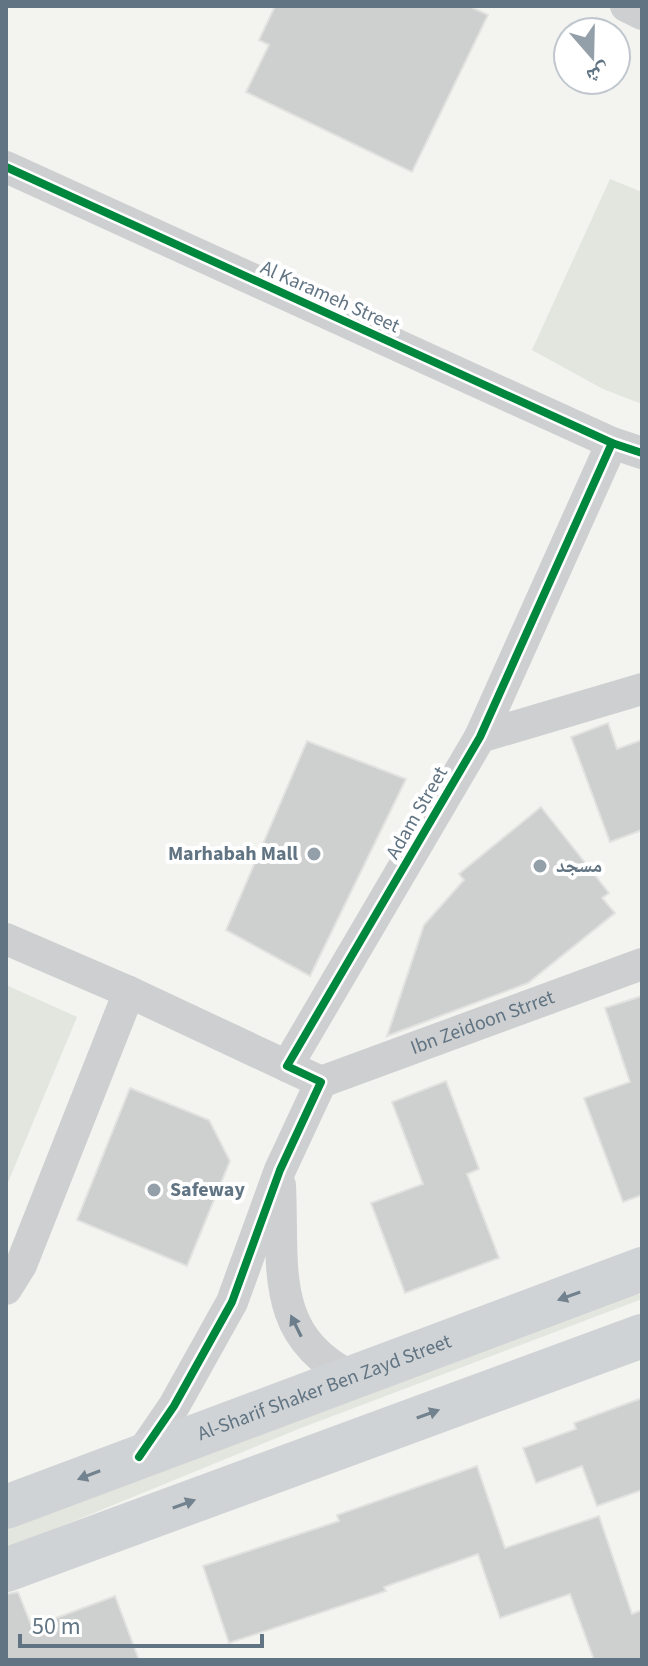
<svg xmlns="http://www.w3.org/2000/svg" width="648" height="1666" viewBox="0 0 648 1666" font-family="'Source Sans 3','Noto Naskh Arabic',sans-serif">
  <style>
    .green { fill: #e2e6de }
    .building { fill: #cecfcf; stroke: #e2e2e1; stroke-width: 2 }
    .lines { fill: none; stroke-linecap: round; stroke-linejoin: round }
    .street { stroke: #cecfd0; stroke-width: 32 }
    .primary { stroke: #d0d3d5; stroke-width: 44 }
    .cycleway-casing { stroke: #fff; stroke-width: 13 }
    .cycleway { stroke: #00873e; stroke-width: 8 }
    .oneway { fill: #72828f }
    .oneway2 { fill: #6c7d8b }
    .poi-dot { fill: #94a0a9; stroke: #fff; stroke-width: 3 }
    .labels { text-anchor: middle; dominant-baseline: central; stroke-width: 8; stroke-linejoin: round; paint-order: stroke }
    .street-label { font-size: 20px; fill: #617483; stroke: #fff }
    .poi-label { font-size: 20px; font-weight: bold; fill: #617483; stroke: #fff; text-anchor: start }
  </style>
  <rect width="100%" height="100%" fill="#f3f3f0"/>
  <g class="green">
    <polygon points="610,179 642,192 642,404 603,389 532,350"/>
    <polygon points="6,985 77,1017 6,1187"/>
    <polygon points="636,1289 642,1299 301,1428 6,1549 6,1529"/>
  </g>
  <g class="building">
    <polygon points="275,6 469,6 488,15 412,172 246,92 269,45 259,40"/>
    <polygon points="608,723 617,749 642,740 642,830 610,842 571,737"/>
    <polygon points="307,741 406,779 310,976 226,930"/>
    <polygon points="541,807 609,893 602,898 615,913 528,983 387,1036 424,925 464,880 459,874"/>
    <polygon points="642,996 642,1195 623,1202 584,1098 630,1082 605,1008"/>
    <polygon points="446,1081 479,1169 467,1174 499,1258 405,1293 371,1203 423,1184 392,1102"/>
    <polygon points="130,1088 209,1120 230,1161 187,1266 77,1220"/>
    <polygon points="642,1398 642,1490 597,1506 582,1466 536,1483 523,1448 576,1429 574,1423"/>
    <polygon points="477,1466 505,1548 599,1516 632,1614 642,1610 642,1660 594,1660 570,1594 500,1618 478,1554 384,1587 386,1591 229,1643 203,1566 339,1521 337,1515"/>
    <polygon points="18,1592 32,1627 115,1596 139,1660 6,1660 6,1594"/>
  </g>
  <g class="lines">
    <g class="street">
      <polyline points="626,6 642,14"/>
      <polyline points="6,167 612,443 642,453"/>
      <polyline points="480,737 642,689"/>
      <polyline points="6,939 129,992 287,1066"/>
      <path id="s1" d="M321,1082l321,-118"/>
      <path d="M280,1185c4,82 -12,150 72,192"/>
      <polyline points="6,1289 21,1265 129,992"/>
      <polyline points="139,1457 174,1406 232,1302 280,1170 321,1082 287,1066 480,737 612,443"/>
    </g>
    <g class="primary">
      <path id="s2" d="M6,1507l636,-238"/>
      <polyline points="6,1570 642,1336"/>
    </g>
    <defs>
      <g id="cycleway">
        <polyline points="6,167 612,443 642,453"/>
        <polyline points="139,1457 174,1406 232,1302 280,1170 321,1082 287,1066 480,737 612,443"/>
      </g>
    </defs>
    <use href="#cycleway" class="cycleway-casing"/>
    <use href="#cycleway" class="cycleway"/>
  </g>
  <defs><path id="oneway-solid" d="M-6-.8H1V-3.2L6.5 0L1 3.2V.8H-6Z" transform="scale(2)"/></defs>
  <g class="oneway">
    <use href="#oneway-solid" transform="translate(569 1296) rotate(160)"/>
    <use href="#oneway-solid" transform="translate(428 1414) rotate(-20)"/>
    <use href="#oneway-solid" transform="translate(89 1475) rotate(159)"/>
    <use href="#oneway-solid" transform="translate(184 1504) rotate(-20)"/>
  </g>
  <use class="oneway2" href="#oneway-solid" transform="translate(296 1326) rotate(-116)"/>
  <g class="poi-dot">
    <circle cx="314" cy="854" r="8"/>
    <circle cx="540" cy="866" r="8"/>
    <circle cx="154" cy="1190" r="8"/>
  </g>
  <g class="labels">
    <g class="street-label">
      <text transform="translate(330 297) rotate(24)">Al Karameh Street</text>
      <text transform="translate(417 813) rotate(-60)">Adam Street</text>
      <text stroke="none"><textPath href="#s1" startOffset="172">Ibn Zeidoon Strret</textPath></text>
      <text stroke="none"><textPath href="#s2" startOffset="340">Al-Sharif Shaker Ben Zayd Street</textPath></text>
    </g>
    <g class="poi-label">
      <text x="298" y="854" text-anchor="end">Marhabah Mall</text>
      <text x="556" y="866">مسجد</text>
      <text x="170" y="1190">Safeway</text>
    </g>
  </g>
  <rect width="648" height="1666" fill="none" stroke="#617483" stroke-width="16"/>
  <g transform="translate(592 56) rotate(160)"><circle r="38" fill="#ffffff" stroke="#c0c7cd" stroke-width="2"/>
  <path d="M0-6L14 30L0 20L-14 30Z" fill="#94a0a9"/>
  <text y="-12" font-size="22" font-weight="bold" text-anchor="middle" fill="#617483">ش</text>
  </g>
  <path d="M20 1634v12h242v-12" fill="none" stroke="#617483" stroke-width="4"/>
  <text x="32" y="1634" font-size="24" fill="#617483" stroke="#ffffff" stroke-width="6" paint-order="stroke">50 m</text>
</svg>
